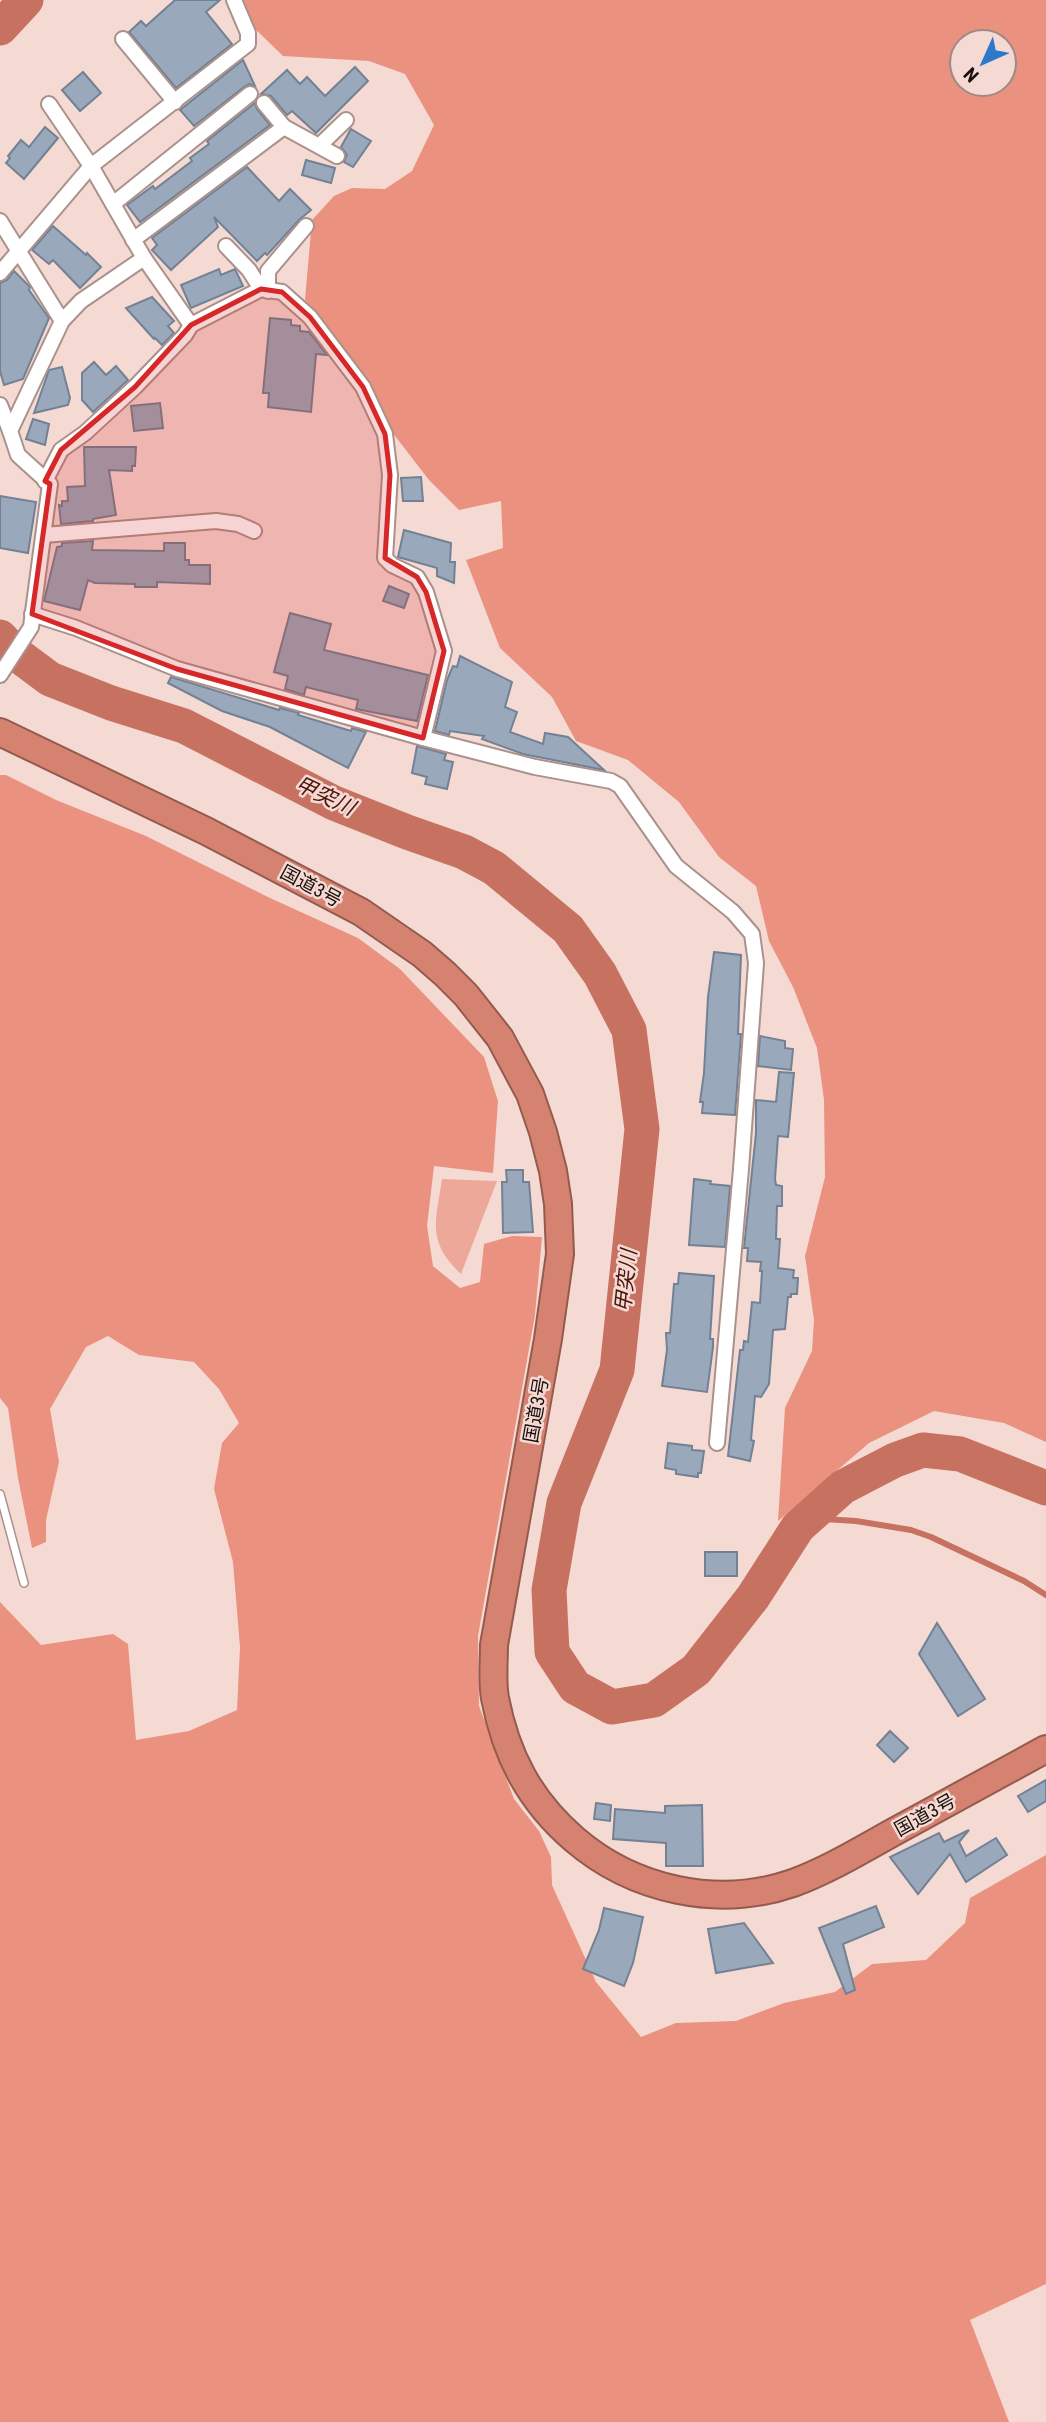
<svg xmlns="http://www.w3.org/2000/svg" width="1046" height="2422" viewBox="0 0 1046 2422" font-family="'Roboto Condensed','Noto Sans JP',sans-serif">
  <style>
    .green { fill: #eda89a }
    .forest { fill: #ea917f; fill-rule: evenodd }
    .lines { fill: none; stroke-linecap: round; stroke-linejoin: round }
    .stream { stroke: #c77260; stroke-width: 6 }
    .river { stroke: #c77260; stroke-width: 35 }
    .building { fill: #99a8ba; stroke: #728193; stroke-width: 2 }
    .lane-casing { stroke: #aa918b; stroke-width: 10 }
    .street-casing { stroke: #aa918b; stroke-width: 18 }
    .highway-casing { stroke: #945a4e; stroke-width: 30 }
    .lane { stroke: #fff; stroke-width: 7 }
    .street { stroke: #fff; stroke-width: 14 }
    .highway { stroke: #d58271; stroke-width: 26 }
    .marked { fill: #d62828; fill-opacity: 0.2; stroke: #d62828; stroke-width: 5; stroke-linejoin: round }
    .labels { text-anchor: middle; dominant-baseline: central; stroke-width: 5; stroke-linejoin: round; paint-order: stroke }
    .street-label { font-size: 19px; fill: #1a100e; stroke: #f5dad4 }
    .water-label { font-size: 21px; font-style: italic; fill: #4b140b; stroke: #f5dad4 }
  </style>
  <rect width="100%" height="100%" fill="#f5dad4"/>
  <path class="green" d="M442,1179l55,2 -36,93c-35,-33 -25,-53 -19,-95z"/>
  <g class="forest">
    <path d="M243,0h803v1442l-42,-19 -70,-12 -65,32 -91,78 7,-113 27,-57 2,-31 -9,-64 20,-79 -1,-77 -7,-52 -24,-61 -24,-46 -13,-55 -37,-29 -40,-55 -51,-42 -52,-19 -24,-44 -52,-49 -34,-88 37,-12 -2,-47 -42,9 -30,-30 -37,-48 -28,-56 -59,-76 7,-80 22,-24 18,-8 33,1 27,-18 22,-46 -29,-51 -36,-13 -86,-5 -35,-34zM962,42h42v42h-42z"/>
    <polygon points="0,775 6,775 56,800 146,836 270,898 358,938 400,969 484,1057 498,1101 493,1173 434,1166 427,1226 433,1266 460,1288 480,1282 484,1244 512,1236 542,1237 535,1315 478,1636 479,1706 514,1799 539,1831 551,1857 552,1885 596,1982 641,2037 676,2023 736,2021 784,2003 835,1992 872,1964 926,1960 965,1923 970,1898 1046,1855 1046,2284 970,2320 1009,2422 0,2422 0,1602 41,1645 113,1634 128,1644 136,1740 189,1731 237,1710 240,1647 233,1562 214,1489 222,1443 239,1423 219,1389 194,1362 139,1355 108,1336 86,1347 50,1409 59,1462 46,1520 46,1542 32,1548 18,1478 8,1408 0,1398"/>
  </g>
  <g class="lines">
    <polyline class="stream" points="808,1518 856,1521 911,1530 931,1537 1024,1581 1046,1595"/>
    <g class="river">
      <polyline points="0,28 26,0"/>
      <polyline points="0,637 15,653 50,679 111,703 184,726 334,803 407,832 464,852 494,868 568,929 600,974 629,1030 642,1129 617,1370 564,1503 549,1590 552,1652 575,1687 612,1707 654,1700 696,1670 753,1597 798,1527 843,1487 895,1460 923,1450 960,1454 1046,1488"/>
    </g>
  </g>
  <g class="building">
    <polygon points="175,0 220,0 206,12 232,44 176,88 129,32 141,21 146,26"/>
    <polygon points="243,60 255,86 249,84 244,87 194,126 180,110"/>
    <polygon points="355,67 368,81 316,133 292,111 287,115 271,96 261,94 287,70 300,84 307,77 325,96"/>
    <polygon points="83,72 101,93 80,111 62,90"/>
    <polygon points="255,103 257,109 270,125 140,222 127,205 153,186 155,189 192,161 190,158 209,144 207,141"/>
    <polygon points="45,127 58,138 24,179 6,163 10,158 8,156 21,140 29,147"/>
    <polygon points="351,129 371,141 353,167 344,162 347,155 341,147"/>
    <polygon points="306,160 335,168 331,183 302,175"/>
    <polygon points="247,167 279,201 290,189 311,210 299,220 267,255 265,253 257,261 214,217 218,227 171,270 152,250 157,245 152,238"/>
    <polygon points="53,226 86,255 87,253 101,267 80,288 53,260 49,264 32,250"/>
    <polygon points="219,269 221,275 235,269 243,286 191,308 181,285"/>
    <polygon points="14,271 30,287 29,290 49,318 23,379 4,385 0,371 0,283 7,280"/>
    <polygon points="152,297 174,321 168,326 174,333 162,345 155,338 154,339 126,308"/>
    <polygon points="270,318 291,320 291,325 300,326 300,331 309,332 327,355 316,354 311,412 268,407 269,393 263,393"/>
    <polygon points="94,362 106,375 116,366 128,380 93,412 82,400 82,373"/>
    <polygon points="62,367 70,398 68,405 34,413 49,370"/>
    <polygon points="160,403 163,428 134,431 131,406"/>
    <polygon points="33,419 49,424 45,445 26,439"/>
    <polygon points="84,447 136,447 135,466 132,466 132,471 109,470 116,515 93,519 93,521 61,524 59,505 62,506 62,501 68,501 67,487 85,486"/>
    <polygon points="421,477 423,501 403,501 401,478"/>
    <polygon points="0,496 36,502 28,553 0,548"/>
    <polygon points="404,530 451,543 450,562 455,562 454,583 437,576 437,568 398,557"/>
    <polygon points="93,541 92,550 164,551 164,543 185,543 185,560 189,560 189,565 210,565 210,584 157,582 157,587 135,587 135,584 95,583 88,580 80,610 44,601 57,547 62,546 62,543"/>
    <polygon points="389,586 409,594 404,608 383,601"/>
    <polygon points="290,613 331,624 324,650 428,675 417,721 356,709 358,700 306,687 304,695 285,689 288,676 274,672"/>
    <polygon points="460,656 512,682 505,707 517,712 510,732 543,744 545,733 568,737 604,770 523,754 482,739 484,736 450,731 449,735 435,731 447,680 453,666 457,667"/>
    <polygon points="171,677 279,710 280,708 299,713 298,715 351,731 352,728 366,732 348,768 270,727 222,711 168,683"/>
    <polygon points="417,746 446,754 444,760 453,762 447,789 425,784 427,777 412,773"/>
    <polygon points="714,952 741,955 738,1034 741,1034 735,1115 702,1113 703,1102 700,1102 704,1073 708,997"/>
    <polygon points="760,1036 785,1041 785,1048 793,1049 791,1070 758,1066"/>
    <polygon points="779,1072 794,1073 788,1137 778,1136 775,1179 776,1185 782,1186 782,1206 777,1206 776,1239 780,1239 778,1268 794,1270 793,1278 798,1278 797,1294 791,1294 791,1297 788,1297 785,1329 773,1330 769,1384 761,1397 755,1396 751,1440 754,1441 750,1461 728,1456 740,1350 743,1350 744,1341 748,1342 752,1302 760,1303 762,1271 760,1271 761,1262 747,1261 748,1248 744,1248 756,1133 756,1100 776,1102"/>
    <polygon points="506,1170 523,1170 523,1182 529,1182 533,1232 503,1233 502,1182 507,1182"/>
    <polygon points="694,1179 711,1181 710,1184 730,1186 725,1247 689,1245"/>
    <polygon points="679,1273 714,1276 710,1339 713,1339 713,1347 707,1392 662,1386 667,1350 666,1333 670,1333 674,1284 678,1284"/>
    <polygon points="668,1443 692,1446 692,1450 704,1451 701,1473 698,1473 698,1477 676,1474 676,1470 665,1468"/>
    <rect x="705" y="1552" width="32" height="24"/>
    <polygon points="937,1623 985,1699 958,1716 919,1654"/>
    <polygon points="890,1731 908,1748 894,1762 877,1745"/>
    <polygon points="1046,1780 1046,1801 1028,1812 1018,1796"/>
    <polygon points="596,1803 611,1805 610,1821 594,1819"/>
    <polygon points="702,1805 703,1866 666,1866 666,1843 613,1839 615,1809 665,1813 665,1806"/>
    <polygon points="969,1830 959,1842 966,1856 996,1838 1007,1855 966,1882 950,1854 918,1894 890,1857 939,1833 944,1842"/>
    <polygon points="876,1906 884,1927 843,1944 855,1990 846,1994 819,1928"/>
    <polygon points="604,1908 643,1917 633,1963 624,1986 583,1969 599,1930"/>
    <polygon points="744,1923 773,1963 716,1973 708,1929"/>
  </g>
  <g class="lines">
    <defs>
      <polyline id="lane" points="0,1494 24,1583"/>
      <g id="street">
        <polyline points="123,39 175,102"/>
        <polyline points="284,127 337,156"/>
        <polyline points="319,146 346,120"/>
        <polyline points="113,204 250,94"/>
        <polyline points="0,221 62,321"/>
        <polyline points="133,240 284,127 264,103"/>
        <polyline points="226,246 249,270 261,289"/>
        <polyline points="144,258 191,325 261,289 282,292 310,317 363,387 385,434 390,475 385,558 392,565 417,577 426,592 444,651 423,738"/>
        <polyline points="0,273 91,166 49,104"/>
        <polyline points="268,291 268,271 306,226"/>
        <polyline points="0,405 10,431"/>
        <polyline points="45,481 61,450 85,433 135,387 185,335 191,325"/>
        <polyline points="44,535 216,521 238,524 254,531"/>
        <polyline points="32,614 76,628 177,669 423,738 535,767 611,781 620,786 676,866 733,912 752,934 756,963 741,1169 717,1443"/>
        <polyline points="0,675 31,627 50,484 18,455 10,431 62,321 81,301 144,258 91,166 248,44 248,33 234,0"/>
      </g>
      <path id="highway" d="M0,732l206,99 155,81 61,42 23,20 21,21 34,43 30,56 13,38 10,39 5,33 2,50 -12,85 -54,306c0,17 -2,37 1,53 11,58 35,103 79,141 59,51 144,70 219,44 38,-14 73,-36 108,-55 49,-27 97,-53 145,-79"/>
    </defs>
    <use href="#lane" class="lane-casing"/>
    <use href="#street" class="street-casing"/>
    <use href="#highway" class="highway-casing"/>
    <use href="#lane" class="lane"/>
    <use href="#street" class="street"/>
    <use href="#highway" class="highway"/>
  </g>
  <path class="marked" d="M261,289l21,3 28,25 53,70 22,47 5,41 -5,83 32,19 9,15 18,59 -21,87 -246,-69 -145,-55 18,-130 -5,-3 16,-31 74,-63 56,-62z"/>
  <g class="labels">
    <g class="street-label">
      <text transform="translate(311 886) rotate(28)">国道3号</text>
      <text transform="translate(536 1410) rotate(-80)">国道3号</text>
      <text transform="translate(925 1815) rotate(-29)">国道3号</text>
    </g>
    <g class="water-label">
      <text transform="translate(325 796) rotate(25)">甲突川</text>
      <text transform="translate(626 1281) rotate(-84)">甲突川</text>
    </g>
  </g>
  <g transform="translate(983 63) rotate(225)"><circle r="33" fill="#f5dad4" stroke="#9d8985" stroke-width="2"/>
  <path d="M0-5L12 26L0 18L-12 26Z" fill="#2d79c9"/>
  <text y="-10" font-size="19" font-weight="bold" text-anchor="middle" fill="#1a100e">N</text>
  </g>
</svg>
